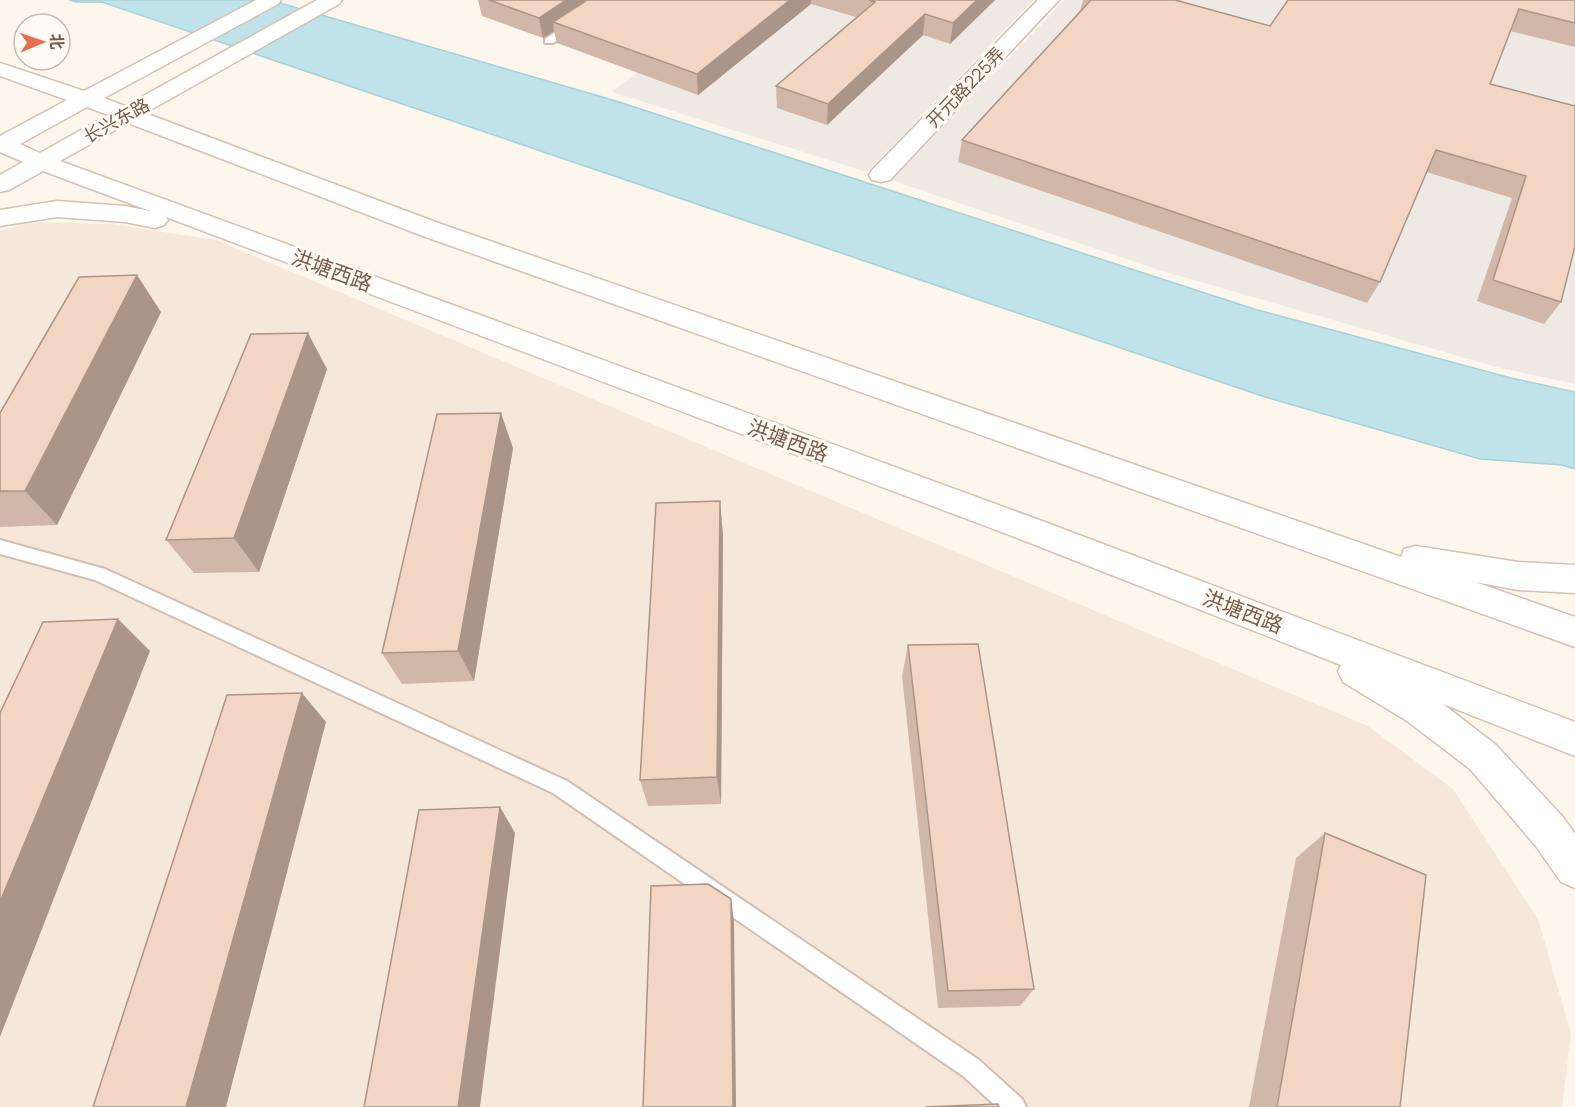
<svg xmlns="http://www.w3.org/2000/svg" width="1575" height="1107" viewBox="0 0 1575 1107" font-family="Manrope,'Noto Sans SC',sans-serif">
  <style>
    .residential { fill: #f5e8da }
    .industrial { fill: #efe9e4 }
    .water { fill: #bfe3e8; stroke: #a5d3da; stroke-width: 1.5 }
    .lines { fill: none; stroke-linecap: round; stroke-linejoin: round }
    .lane-casing { stroke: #d1beb0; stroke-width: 4 }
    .street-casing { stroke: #d1beb0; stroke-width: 3 }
    .secondary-casing { stroke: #d6c0b0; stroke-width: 3 }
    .lane { fill: #fff; fill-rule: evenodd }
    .street { fill: #fff; fill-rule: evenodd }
    .secondary { fill: #fff; fill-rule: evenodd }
    .wall { fill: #d1b7a8 }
    .shaded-wall { fill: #aa9588 }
    .building { fill: #f3d5c3; stroke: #aa9588; stroke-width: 1.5 }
    .labels { text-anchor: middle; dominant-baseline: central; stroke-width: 6; stroke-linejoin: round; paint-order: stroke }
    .far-street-label { font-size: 18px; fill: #7a5c4d; stroke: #fffaf3 }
    .street-label { font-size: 21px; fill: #7a5c4d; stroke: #fffaf3 }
  </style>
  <rect width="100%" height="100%" fill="#fdf6ec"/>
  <polygon class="residential" points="32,222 111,224 216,240 1368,726 1453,789 1538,919 1571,1034 1562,1107 0,1107 0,231"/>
  <g class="industrial">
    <polygon points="731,0 1033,0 867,172 612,92"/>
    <polygon points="1065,0 1575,0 1575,384 1500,368 1159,270 891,180"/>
  </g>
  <polygon class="water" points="69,0 270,0 616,101 1254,309 1511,378 1575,392 1575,469 1562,465 1480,459 1265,397 102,2 76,2"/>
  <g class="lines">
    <defs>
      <g id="lane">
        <polygon points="604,0 616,0 553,43 545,43 545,39"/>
        <polygon points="0,540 105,569 567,781 979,1060 1022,1099 1026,1107 997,1107 963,1076 553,793 95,580 0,554"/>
      </g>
      <polygon id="street" points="1038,0 1059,0 890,180 881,182 872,180 869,175 872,170"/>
      <path id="secondary" d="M256,0h25l-3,4 -174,94 21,8 192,-106h25l-3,4 -194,109 296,111 960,333 3,-8 12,-3 102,16 57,3v28l-57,-3 -43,-8 100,35v30l-1152,-411 -295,-113 -68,38 982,360 533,201v34l-132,-52 53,41 67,72 12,17v54l-14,-6 -26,-37 -65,-76 -63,-48 -64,-39 -5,-11 3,-6 -321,-126 -854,-322 2,3 -4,5 -9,3 -30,-6 -68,-5 -57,9v-16l57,-9 68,5 25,5 -107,-40 -34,19 -9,2v-17l23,-13 -23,-10v-16l67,-36 -67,-24v-13l84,28zM87,107l21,8 -68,38 -20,-9z"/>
    </defs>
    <use href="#lane" class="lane-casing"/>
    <use href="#street" class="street-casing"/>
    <use href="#secondary" class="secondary-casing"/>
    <use href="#lane" class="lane"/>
    <use href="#street" class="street"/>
    <use href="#secondary" class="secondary"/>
  </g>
  <g class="wall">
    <polygon points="478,0 995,0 950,44 923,35 827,125 777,108 776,86 856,17 811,4 698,95 557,43 554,31 543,38 482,16"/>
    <polygon points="1083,0 1182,0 1181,1 1270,26 1575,0 1575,47 1510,31 1490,84 1575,106 1561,302 1544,324 1477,301 1512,198 1426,172 1380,282 1367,303 958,162 962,140 1080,11"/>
    <polygon points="161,312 57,525 0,527 0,413"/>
    <polygon points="327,369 259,572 194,573 166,540"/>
    <polygon points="513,448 474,681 402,684 382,653"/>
    <polygon points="720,501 723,536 721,804 648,806 640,780"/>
    <polygon points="908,645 1034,989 1020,1006 938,1008 902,676"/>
    <polygon points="1325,833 1400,1107 1249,1107 1296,858"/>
  </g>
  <g class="shaded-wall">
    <polygon points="566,0 600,0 553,22 554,31 543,38 539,18"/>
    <polygon points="790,0 811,0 811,4 698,95 697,74"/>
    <polygon points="977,0 995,0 950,44 953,23"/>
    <polygon points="925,14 923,35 827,125 828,104"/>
    <polygon points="137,275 161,312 57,525 25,491"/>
    <polygon points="308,333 327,369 259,572 234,538"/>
    <polygon points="501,413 513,448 474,681 458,651"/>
    <polygon points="720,501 723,536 721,804 717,777"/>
    <polygon points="118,619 150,651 0,1037 0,902"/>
    <polygon points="302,693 326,722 226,1107 186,1107"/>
    <polygon points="500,807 515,833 480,1107 458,1107"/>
    <polygon points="731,899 734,921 736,1107 733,1107"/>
  </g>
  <g class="building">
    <polygon points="489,0 566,0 539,18"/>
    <polygon points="587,0 790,0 697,74 553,22"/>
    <polygon points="869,0 977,0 953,23 925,14 828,104 776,86 875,2"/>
    <polygon points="1091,0 1175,0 1270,26 1288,0 1575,0 1575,23 1519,9 1490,84 1575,106 1575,246 1561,302 1493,280 1526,176 1436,150 1380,282 962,140"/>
    <polygon points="137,275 25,491 0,491 0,413 79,277"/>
    <polygon points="308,333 234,538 166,540 251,334"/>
    <polygon points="501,413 458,651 382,653 437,414"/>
    <polygon points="720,501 717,777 640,780 656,503"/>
    <polygon points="118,619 0,902 0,713 43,622"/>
    <polygon points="978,644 1034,989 948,991 908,645"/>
    <polygon points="302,693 186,1107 93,1107 227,695"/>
    <polygon points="500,807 458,1107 364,1107 419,810"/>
    <polygon points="1325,833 1426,875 1400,1107 1277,1107"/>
    <polygon points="708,884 731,899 733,1107 643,1107 651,886"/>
    <polygon points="998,1104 999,1107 925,1107"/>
  </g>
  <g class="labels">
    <g class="far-street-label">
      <text transform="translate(965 87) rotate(-46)">开元路225弄</text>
      <text transform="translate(116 120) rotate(-29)">长兴东路</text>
    </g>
    <g class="street-label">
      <text transform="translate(332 270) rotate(20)">洪塘西路</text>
      <text transform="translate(788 440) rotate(20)">洪塘西路</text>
      <text transform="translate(1243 611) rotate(21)">洪塘西路</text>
    </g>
  </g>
  <g transform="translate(42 42) rotate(88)"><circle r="28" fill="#fffaf3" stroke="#cabbb1" stroke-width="1.5"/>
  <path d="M0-4.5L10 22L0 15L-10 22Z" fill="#e76f51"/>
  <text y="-9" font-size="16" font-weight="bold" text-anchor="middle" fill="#7a5c4d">北</text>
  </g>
</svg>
